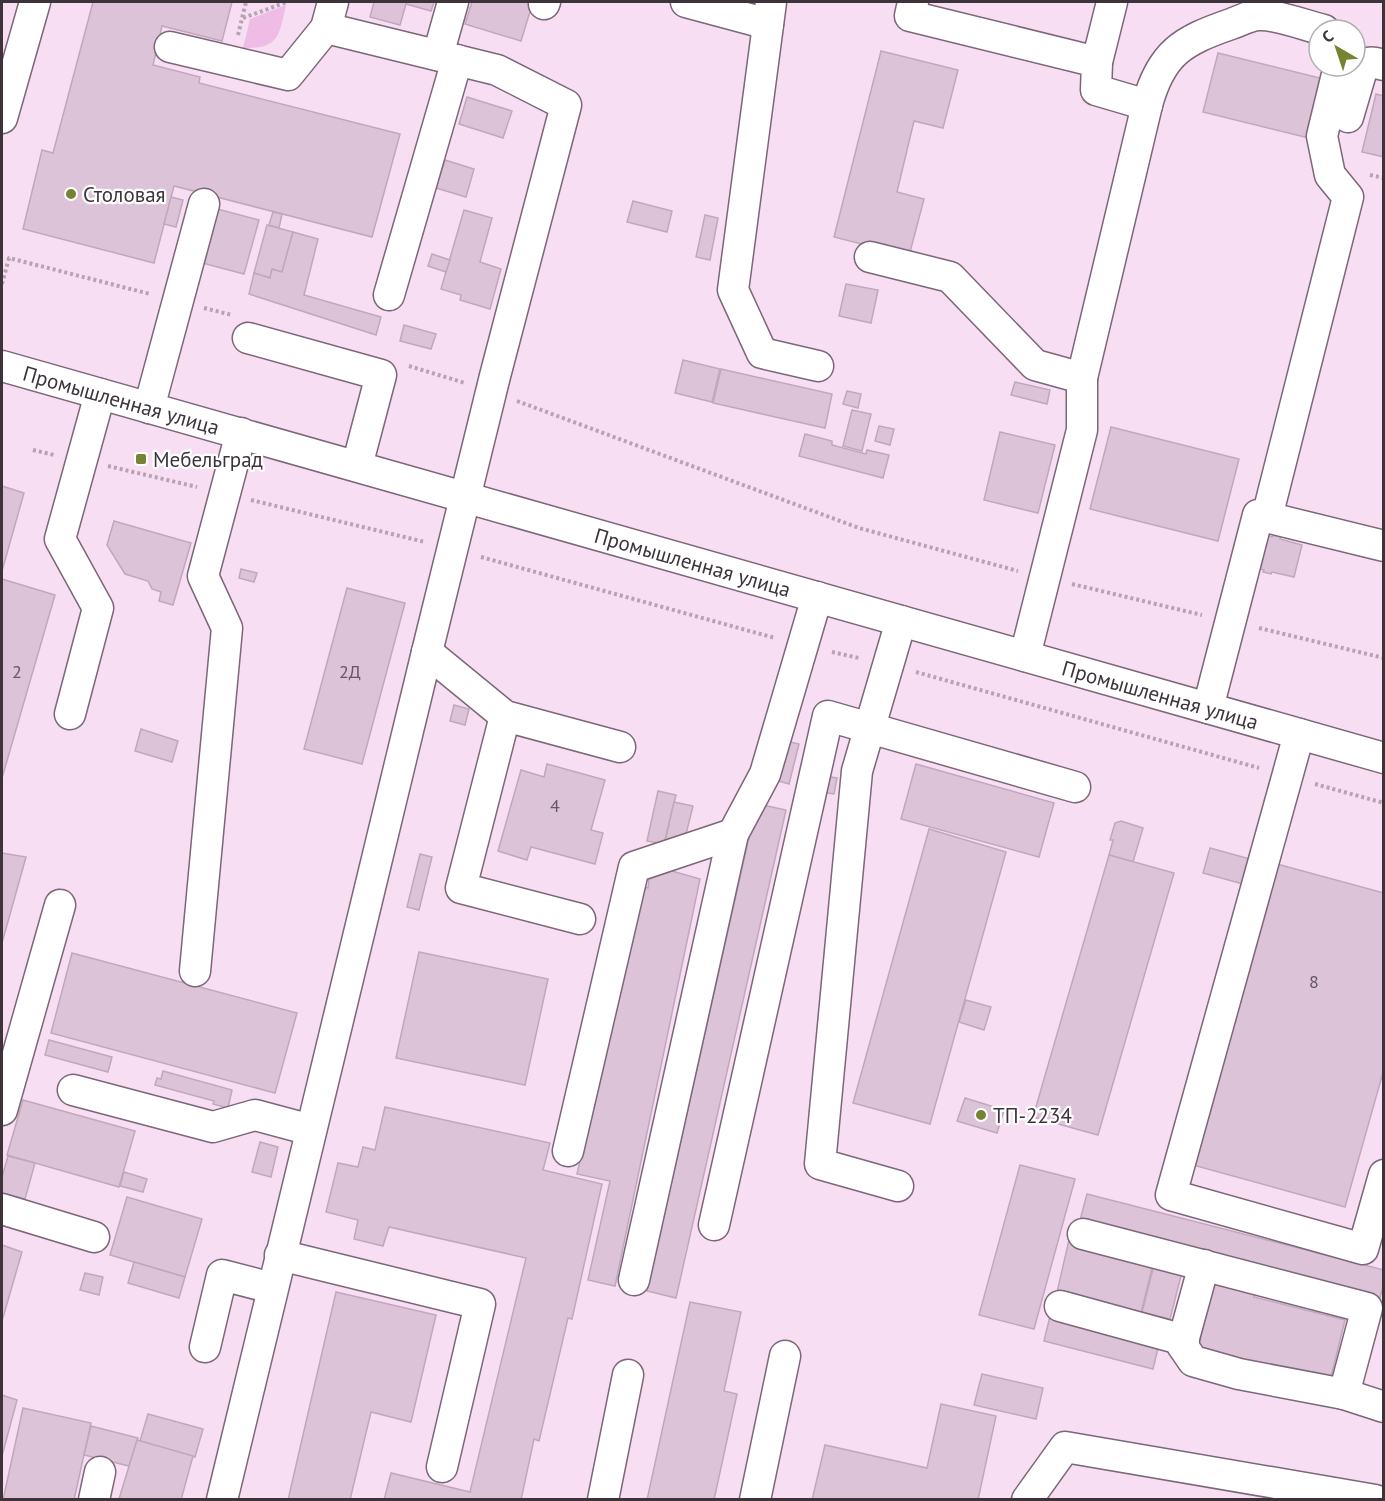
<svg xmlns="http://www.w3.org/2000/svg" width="1385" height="1501" viewBox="0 0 1385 1501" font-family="'PT Sans',sans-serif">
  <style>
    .green { fill: #efbce6 }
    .building { fill: #ddc3d8; stroke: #c0a8bc; stroke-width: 1.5 }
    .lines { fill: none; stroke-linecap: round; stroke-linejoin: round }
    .minor-casing { stroke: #7c6678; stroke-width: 33 }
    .path { stroke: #b6a2b2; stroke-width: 4; stroke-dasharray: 3 3; stroke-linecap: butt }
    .minor { stroke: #fff; stroke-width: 30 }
    .poi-dot { fill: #758332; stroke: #fff; stroke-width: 2 }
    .labels { text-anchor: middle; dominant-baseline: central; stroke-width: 4.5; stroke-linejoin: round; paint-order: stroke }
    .number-label { font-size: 18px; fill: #655762 }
    .poi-label { font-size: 21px; fill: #3d333b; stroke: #fff; text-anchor: start }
    .street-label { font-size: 21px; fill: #3d333b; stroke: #fff }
  </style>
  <rect width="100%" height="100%" fill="#f8def3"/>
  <path class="green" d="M286,5c-7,31 -7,44 -43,43l7,-29z"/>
  <g class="building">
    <polygon points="93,2 232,2 222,41 162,26 153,65 200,77 199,83 400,134 372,237 174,186 154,263 23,229 42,150 53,153"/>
    <polygon points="374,2 434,2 431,11 406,4 400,25 370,17"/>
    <polygon points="472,2 533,2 521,41 465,24"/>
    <polygon points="881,51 958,70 943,128 914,121 897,192 924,199 909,256 834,237"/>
    <polygon points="1218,53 1324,79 1309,138 1203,112"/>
    <polygon points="1376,94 1384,96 1384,157 1362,152"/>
    <polygon points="467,97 512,111 503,138 459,124"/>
    <polygon points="445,160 474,169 466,197 436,188"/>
    <polygon points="171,197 183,200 176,227 164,224"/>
    <polygon points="633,201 672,211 667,232 627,222"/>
    <polygon points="206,206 259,220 244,274 191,260"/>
    <polygon points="464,210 492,218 480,262 501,269 490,309 460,300 461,295 441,289"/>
    <polygon points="273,212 282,214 279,228 269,225"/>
    <polygon points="705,215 718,218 710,260 696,257"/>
    <polygon points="267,225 293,232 282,272 272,269 270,278 254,273"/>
    <polygon points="293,232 318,239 304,295 381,317 376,335 249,294 254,273 270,278 272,269 282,272"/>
    <polygon points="432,254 450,260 446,272 428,266"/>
    <polygon points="846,284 878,290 871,323 839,316"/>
    <polygon points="404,325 436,334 431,349 400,341"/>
    <polygon points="683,360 720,369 712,402 675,393"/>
    <polygon points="721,369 832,394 825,428 713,403"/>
    <polygon points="1015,382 1050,390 1047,404 1011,395"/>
    <polygon points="847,391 861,394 858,408 843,404"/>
    <polygon points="852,410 871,414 862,451 843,446"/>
    <polygon points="879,426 894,429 890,445 875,441"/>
    <polygon points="1111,427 1239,459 1218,541 1090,509"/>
    <polygon points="1000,432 1055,445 1038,513 984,500"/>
    <polygon points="805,434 832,441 832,445 866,454 867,450 889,455 883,478 799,456"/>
    <polygon points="2,486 24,493 2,571"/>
    <polygon points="114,521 191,543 173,605 159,601 161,592 152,589 148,581 125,574 107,545"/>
    <polygon points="1274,535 1281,536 1280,539 1302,545 1294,577 1272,572 1271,574 1263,572 1264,570 1260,569 1268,536 1273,537"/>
    <polygon points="241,569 257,573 254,582 239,578"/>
    <polygon points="2,579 55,595 2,778"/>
    <polygon points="347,588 405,603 362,764 304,749"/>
    <polygon points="454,705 469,709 465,725 450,721"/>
    <polygon points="141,729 178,741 172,762 135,751"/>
    <polygon points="782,740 799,744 789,784 772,779"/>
    <polygon points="547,764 605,780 591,830 603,833 595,864 531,847 527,860 498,851 521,770 544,777"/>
    <polygon points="916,764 1054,803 1039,857 901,819"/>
    <polygon points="823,776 837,778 834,794 821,792"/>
    <polygon points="658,791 676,795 664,844 647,841"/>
    <polygon points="674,802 693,806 683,846 665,842"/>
    <polygon points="763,805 786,810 676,1298 647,1291 755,811 762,813"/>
    <polygon points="1121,821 1143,828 1133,862 1109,855 1113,840 1110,840 1115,823"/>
    <polygon points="929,829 1006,852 930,1124 853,1103"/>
    <polygon points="1210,848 1250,859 1243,884 1203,873"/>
    <polygon points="2,853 26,857 2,943"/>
    <polygon points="420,854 432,857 419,910 407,907"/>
    <polygon points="1109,855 1174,873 1098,1135 1033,1117"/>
    <polygon points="1277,864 1384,893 1384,1069 1345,1207 1193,1165"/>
    <polygon points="672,871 700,879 615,1286 588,1280 610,1181 577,1174 640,886 648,888 649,879"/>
    <polygon points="419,952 548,979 525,1085 396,1058"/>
    <polygon points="72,953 297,1013 275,1093 51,1033"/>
    <polygon points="966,1000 991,1007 984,1030 959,1022"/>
    <polygon points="49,1040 112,1057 108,1072 45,1055"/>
    <polygon points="163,1071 232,1090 228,1108 213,1104 214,1101 155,1085 157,1078 161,1079"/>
    <polygon points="965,1098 1004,1110 997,1133 957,1121"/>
    <polygon points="23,1100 135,1131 119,1187 7,1155"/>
    <polygon points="385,1107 550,1143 543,1170 602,1184 572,1319 568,1318 539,1441 534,1439 521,1500 384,1500 391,1473 470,1492 526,1258 389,1227 383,1246 354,1239 358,1220 326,1212 338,1163 358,1167 363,1147 375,1150"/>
    <polygon points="260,1142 278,1147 271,1177 252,1172"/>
    <polygon points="8,1156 35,1163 25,1199 2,1193 2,1177"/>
    <polygon points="1020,1165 1075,1179 1034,1329 979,1315"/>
    <polygon points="124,1172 147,1179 143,1192 120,1186"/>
    <polygon points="1087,1194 1384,1270 1384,1283 1379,1301 1079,1224"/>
    <polygon points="127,1197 202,1219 185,1277 110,1255"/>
    <polygon points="1069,1240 1154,1260 1141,1313 1057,1292"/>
    <polygon points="2,1245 22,1252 2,1321"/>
    <polygon points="1155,1261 1183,1268 1170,1319 1142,1312"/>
    <polygon points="134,1262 185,1277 179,1298 128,1283"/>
    <polygon points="85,1273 103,1277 99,1295 80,1290"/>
    <polygon points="1216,1275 1256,1285 1254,1297 1345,1320 1330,1381 1198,1348"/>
    <polygon points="336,1292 436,1315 411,1422 371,1412 350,1500 288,1500"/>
    <polygon points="690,1302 741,1312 724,1391 737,1394 714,1500 647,1500"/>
    <polygon points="1051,1312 1160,1340 1153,1369 1044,1341"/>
    <polygon points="982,1374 1043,1388 1036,1419 974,1405"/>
    <polygon points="2,1395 17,1400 2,1456"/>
    <polygon points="941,1404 996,1416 978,1500 812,1500 825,1445 927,1468"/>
    <polygon points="23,1408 91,1423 74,1500 3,1500"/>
    <polygon points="148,1414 203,1429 195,1457 140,1441"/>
    <polygon points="91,1426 138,1438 129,1466 84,1455"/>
    <polygon points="137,1440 193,1456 181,1500 113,1500 119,1499"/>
  </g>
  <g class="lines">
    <defs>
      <g id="minor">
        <polyline points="686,2 768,24"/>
        <polyline points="771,2 733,290 762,353 818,366"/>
        <polyline points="913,2 910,16 1097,62 1096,90 1147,105"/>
        <polyline points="544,4 545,2"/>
        <polyline points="170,47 288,75 326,28"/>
        <polyline points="438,55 453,2"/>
        <polyline points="1097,62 1112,2"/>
        <path d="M1348,117l15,-51c6,-6 13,-3 21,-1"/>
        <polyline points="2,118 35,2"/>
        <path d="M870,257l80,20 85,88 47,13 65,-273c14,-52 35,-64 84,-81 9,-3 21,-10 30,-9 17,0 46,11 63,15"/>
        <polyline points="389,295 457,60"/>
        <polyline points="248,338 381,375 357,466"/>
        <path id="s1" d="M2,366l1382,392"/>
        <polyline points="149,408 204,204"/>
        <polyline points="1267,517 1348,197 1330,175 1322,136 1339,66"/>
        <polyline points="427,652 505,716 620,747"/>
        <polyline points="1025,656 1082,430 1082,378"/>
        <polyline points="1208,708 1258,515 1384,546"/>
        <polyline points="70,714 98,608 60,539 100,394"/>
        <polyline points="505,716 461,888 580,919"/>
        <polyline points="1299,734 1171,1195 1363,1249 1384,1175"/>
        <polyline points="195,971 227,628 203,576 241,433"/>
        <polyline points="73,1090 213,1127 255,1115 311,1130"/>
        <polyline points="2,1110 60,905"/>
        <polyline points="568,1151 634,867 733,834"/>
        <polyline points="898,1186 820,1164 857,771 901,621"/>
        <polyline points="2,1209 94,1237"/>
        <polyline points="714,1225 828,716 1075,787"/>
        <polyline points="1083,1234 1367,1308 1344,1394 1384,1407"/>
        <polyline points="280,1255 480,1304 442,1467"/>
        <polyline points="1204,1265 1182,1345 1193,1361 1239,1374 1344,1394"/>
        <polyline points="634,1280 733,834 765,774 817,597"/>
        <polyline points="1060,1306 1184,1340"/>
        <polyline points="205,1347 222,1275 272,1288"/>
        <polyline points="94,1500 100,1472"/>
        <polyline points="222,1500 427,652 495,376 566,105 497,70 326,28 333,2"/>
        <polyline points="603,1500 628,1375"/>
        <polyline points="755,1500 785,1356"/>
        <polyline points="1027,1500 1065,1447 1375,1500"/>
      </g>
    </defs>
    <use href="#minor" class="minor-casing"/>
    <g class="path">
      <polyline points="243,18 287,2"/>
      <polyline points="238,35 246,2"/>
      <polyline points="1370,175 1384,178"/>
      <polyline points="2,284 9,258 150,294"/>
      <polyline points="204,308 232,315"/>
      <polyline points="409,366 465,383"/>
      <polyline points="517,401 859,528 1018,571"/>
      <polyline points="33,450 54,455"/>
      <polyline points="108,466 197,487"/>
      <polyline points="251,500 425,542"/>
      <polyline points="481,557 775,638"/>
      <polyline points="1072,584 1202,615"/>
      <polyline points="1259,628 1384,658"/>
      <polyline points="832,652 859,658"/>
      <polyline points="916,672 1259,768"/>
      <polyline points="1315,784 1384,803"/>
    </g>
    <use href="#minor" class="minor"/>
  </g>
  <g class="poi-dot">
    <circle cx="71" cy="194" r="6"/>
    <rect x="135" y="453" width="12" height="12" rx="3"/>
    <circle cx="981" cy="1115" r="6"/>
  </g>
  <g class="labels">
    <g class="number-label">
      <text x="17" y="671">2</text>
      <text x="350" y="671">2Д</text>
      <text x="555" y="805">4</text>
      <text x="1314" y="981">8</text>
    </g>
    <g class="poi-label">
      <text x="83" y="194">Столовая</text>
      <text x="153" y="459">Мебельград</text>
      <text x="993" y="1115">ТП-2234</text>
    </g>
    <g class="street-label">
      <text stroke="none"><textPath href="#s1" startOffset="124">Промышленная улица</textPath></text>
      <text stroke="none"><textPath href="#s1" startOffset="718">Промышленная улица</textPath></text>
      <text stroke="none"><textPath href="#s1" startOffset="1204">Промышленная улица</textPath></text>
    </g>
  </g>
  <rect width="1385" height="1501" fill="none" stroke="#3d333b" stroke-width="6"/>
  <g transform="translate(1337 48) rotate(321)"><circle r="28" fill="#ffffff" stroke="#b1adb1" stroke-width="1.5"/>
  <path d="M0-4.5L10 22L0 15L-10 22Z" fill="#758332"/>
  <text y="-9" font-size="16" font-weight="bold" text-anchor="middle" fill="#3d333b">С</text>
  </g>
</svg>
